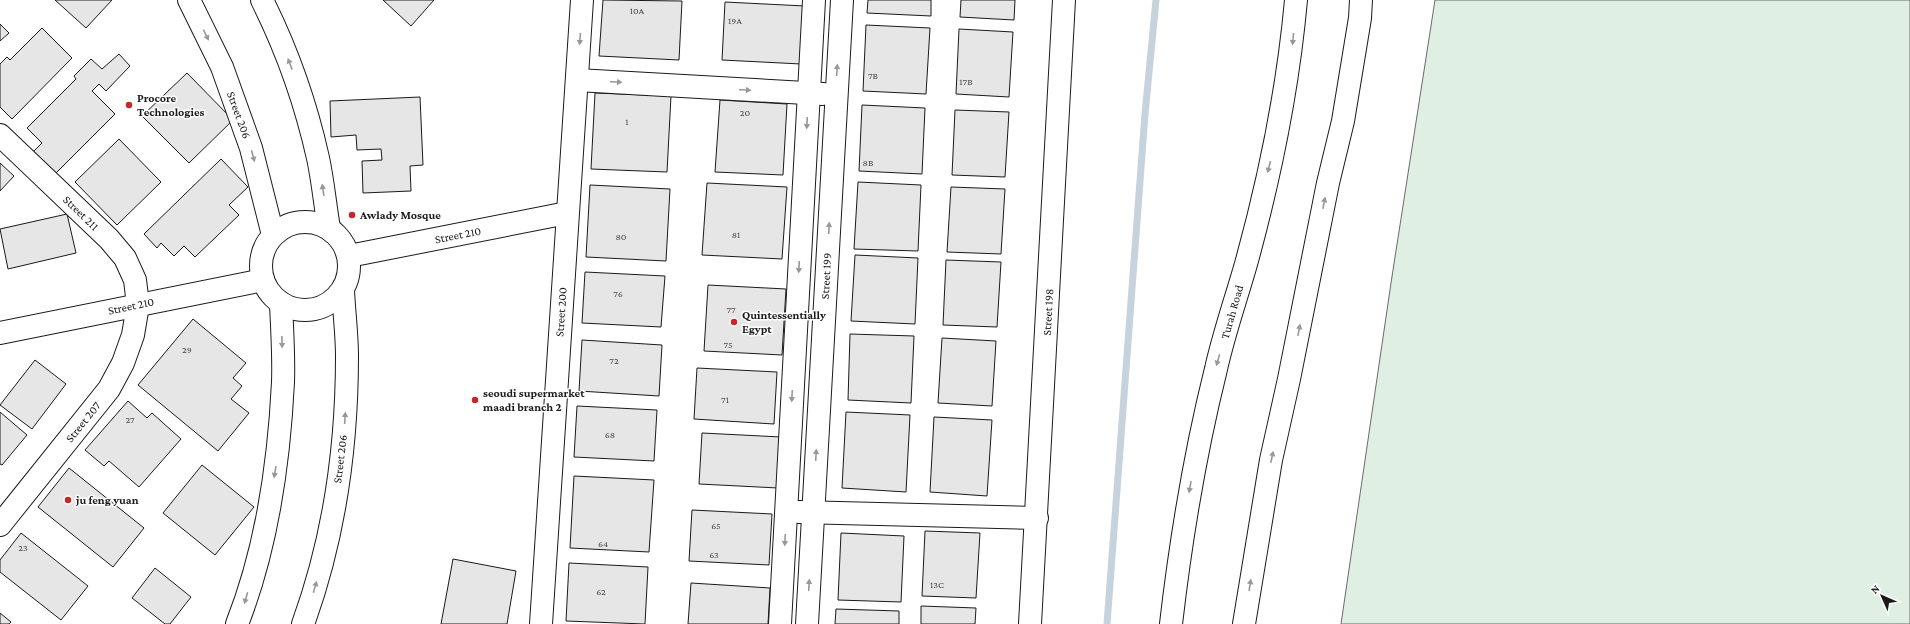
<svg xmlns="http://www.w3.org/2000/svg" width="1910" height="624" viewBox="0 0 1910 624" font-family="'Crimson Pro',serif">
  <style>
    .green { fill: #e0efe3; stroke: #6a6a6a }
    .lines { fill: none; stroke-linecap: round; stroke-linejoin: round }
    .stream { stroke: #c6d2dc; stroke-width: 7 }
    .building { fill: #e6e6e6; stroke: #1a1a1a }
    .minor-casing { stroke: #1a1a1a; stroke-width: 24 }
    .major-casing { stroke: #1a1a1a; stroke-width: 24 }
    .minor { stroke: #fff; stroke-width: 22 }
    .major { stroke: #fff; stroke-width: 22 }
    .oneway { fill: #989898 }
    .poi-dot { fill: #c62828; stroke: #fff; stroke-width: 1.5 }
    .labels { text-anchor: middle; dominant-baseline: central; stroke-width: 3; stroke-linejoin: round; paint-order: stroke }
    .number-label { font-size: 10px; fill: #4d4d4d }
    .poi-label { font-size: 12px; font-weight: bold; fill: #1a1a1a; stroke: #fff; text-anchor: start }
    .street-label { font-size: 12px; fill: #1a1a1a; stroke: #fff }
  </style>
  <rect width="100%" height="100%" fill="#fff"/>
  <polygon class="green" points="1435,0 1910,0 1910,624 1341,624 1391,283"/>
  <g class="lines">
    <polyline class="stream" points="1107,624 1145,114 1156,0"/>
  </g>
  <g class="building">
    <polygon points="55,0 112,0 86,28"/>
    <polygon points="383,0 434,0 411,26"/>
    <polygon points="603,0 682,1 679,60 599,56"/>
    <polygon points="868,0 931,0 931,16 867,13"/>
    <polygon points="961,0 1015,0 1014,20 960,17"/>
    <polygon points="725,2 805,6 801,64 722,60"/>
    <polygon points="0,24 9,33 0,41"/>
    <polygon points="866,25 930,28 926,94 863,91"/>
    <polygon points="42,28 72,58 12,119 0,107 0,64 7,57 10,60"/>
    <polygon points="959,29 1013,32 1009,97 956,94"/>
    <polygon points="119,54 130,66 106,91 99,84 92,91 115,114 53,176 31,154 42,143 27,128 76,79 74,76 91,59 102,69"/>
    <polygon points="187,73 233,120 189,163 142,116"/>
    <polygon points="595,93 671,96 667,172 591,169"/>
    <polygon points="420,97 423,165 410,166 411,191 363,193 362,161 382,160 381,149 357,150 356,135 331,137 330,101"/>
    <polygon points="720,100 787,104 783,175 715,172"/>
    <polygon points="862,105 925,108 922,174 859,171"/>
    <polygon points="955,110 1009,112 1005,177 952,175"/>
    <polygon points="119,139 161,182 117,225 75,182"/>
    <polygon points="221,159 248,187 229,205 239,215 195,257 184,246 174,256 161,243 157,248 144,234"/>
    <polygon points="0,163 14,176 0,191"/>
    <polygon points="858,182 921,185 918,251 854,249"/>
    <polygon points="707,183 787,187 782,259 702,255"/>
    <polygon points="590,185 670,189 666,261 586,257"/>
    <polygon points="951,187 1005,189 1001,254 947,252"/>
    <polygon points="67,214 76,253 8,269 0,229"/>
    <polygon points="855,255 918,258 915,324 851,321"/>
    <polygon points="946,260 1001,262 997,327 943,325"/>
    <polygon points="585,272 665,276 661,327 582,323"/>
    <polygon points="708,285 786,289 782,355 704,351"/>
    <polygon points="193,319 246,363 233,378 242,386 231,399 249,413 218,451 138,385"/>
    <polygon points="850,334 914,336 911,403 848,400"/>
    <polygon points="942,338 996,341 992,406 938,403"/>
    <polygon points="582,340 662,345 659,396 579,391"/>
    <polygon points="35,360 66,384 32,429 0,405"/>
    <polygon points="697,368 777,372 774,424 694,419"/>
    <polygon points="128,401 147,418 152,413 181,439 139,487 109,461 104,466 85,450"/>
    <polygon points="577,406 657,410 654,461 574,457"/>
    <polygon points="0,412 27,435 2,465 0,464"/>
    <polygon points="846,412 910,415 906,492 842,488"/>
    <polygon points="934,417 992,420 987,496 930,492"/>
    <polygon points="702,433 781,437 778,488 699,484"/>
    <polygon points="202,465 254,507 215,555 163,513"/>
    <polygon points="69,468 144,528 113,567 38,507"/>
    <polygon points="574,476 654,480 649,552 570,548"/>
    <polygon points="692,510 772,514 769,565 689,561"/>
    <polygon points="925,531 980,533 976,598 922,596"/>
    <polygon points="21,533 88,586 61,620 0,572 0,560"/>
    <polygon points="841,533 904,536 901,602 838,600"/>
    <polygon points="453,559 516,571 507,624 441,624"/>
    <polygon points="569,563 648,567 645,624 566,621"/>
    <polygon points="155,568 191,597 170,624 165,624 132,598"/>
    <polygon points="691,583 770,588 768,624 688,624"/>
    <polygon points="921,606 976,608 975,624 921,624"/>
    <polygon points="836,609 899,611 899,624 835,624"/>
    <polygon points="0,613 11,622 9,624 0,624"/>
  </g>
  <g class="lines">
    <defs>
      <g id="minor">
        <polyline points="189,0 222,67 251,148 273,235"/>
        <path d="M262,0c25,50 44,104 56,158 5,23 7,47 11,70"/>
        <polyline points="577,80 823,94"/>
        <polyline points="0,135 109,239 125,258 135,280 138,305 133,335 123,363 109,389 0,525"/>
        <circle cx="305" cy="266" r="44"/>
        <polyline points="349,256 567,213"/>
        <polyline points="0,333 263,280"/>
        <polyline points="799,512 1037,518"/>
        <path d="M237,624c30,-76 42,-160 46,-242 1,-26 -1,-53 -2,-79"/>
        <path d="M303,624c31,-85 44,-178 44,-268 0,-22 -3,-44 -4,-66"/>
        <polyline points="541,624 582,0"/>
        <polyline points="780,624 814,0"/>
        <polyline points="807,624 842,0"/>
        <polyline points="1030,624 1064,0"/>
      </g>
      <g id="major">
        <path d="M1171,624c10,-86 24,-171 45,-255 8,-36 20,-70 30,-105 24,-87 42,-175 50,-264"/>
        <polyline points="1244,624 1271,460 1289,379 1328,183 1343,121 1360,18 1361,0"/>
      </g>
    </defs>
    <use href="#minor" class="minor-casing"/>
    <use href="#major" class="major-casing"/>
    <use href="#minor" class="minor"/>
    <use href="#major" class="major"/>
  </g>
  <defs><path id="oneway-solid" d="M-6-.8H1V-3.2L6.5 0L1 3.2V.8H-6Z"/></defs>
  <g class="oneway">
    <use href="#oneway-solid" transform="translate(206 35) rotate(64)"/>
    <use href="#oneway-solid" transform="translate(580 39) rotate(94)"/>
    <use href="#oneway-solid" transform="translate(1293 39) rotate(95)"/>
    <use href="#oneway-solid" transform="translate(290 64) rotate(-111)"/>
    <use href="#oneway-solid" transform="translate(837 70) rotate(-87)"/>
    <use href="#oneway-solid" transform="translate(616 82) rotate(3)"/>
    <use href="#oneway-solid" transform="translate(745 90) rotate(3)"/>
    <use href="#oneway-solid" transform="translate(807 123) rotate(93)"/>
    <use href="#oneway-solid" transform="translate(253 156) rotate(75)"/>
    <use href="#oneway-solid" transform="translate(1269 167) rotate(104)"/>
    <use href="#oneway-solid" transform="translate(323 190) rotate(-99)"/>
    <use href="#oneway-solid" transform="translate(1324 203) rotate(-79)"/>
    <use href="#oneway-solid" transform="translate(829 228) rotate(-87)"/>
    <use href="#oneway-solid" transform="translate(799 267) rotate(93)"/>
    <use href="#oneway-solid" transform="translate(1299 330) rotate(-79)"/>
    <use href="#oneway-solid" transform="translate(282 342) rotate(89)"/>
    <use href="#oneway-solid" transform="translate(1218 360) rotate(106)"/>
    <use href="#oneway-solid" transform="translate(792 396) rotate(93)"/>
    <use href="#oneway-solid" transform="translate(345 418) rotate(-87)"/>
    <use href="#oneway-solid" transform="translate(816 455) rotate(-87)"/>
    <use href="#oneway-solid" transform="translate(1272 457) rotate(-78)"/>
    <use href="#oneway-solid" transform="translate(275 472) rotate(100)"/>
    <use href="#oneway-solid" transform="translate(1190 487) rotate(100)"/>
    <use href="#oneway-solid" transform="translate(785 540) rotate(93)"/>
    <use href="#oneway-solid" transform="translate(809 585) rotate(-87)"/>
    <use href="#oneway-solid" transform="translate(1250 585) rotate(-81)"/>
    <use href="#oneway-solid" transform="translate(315 587) rotate(-74)"/>
    <use href="#oneway-solid" transform="translate(246 598) rotate(106)"/>
  </g>
  <g class="poi-dot">
    <circle cx="129" cy="105" r="4"/>
    <circle cx="352" cy="215" r="4"/>
    <circle cx="734" cy="322" r="4"/>
    <circle cx="475" cy="400" r="4"/>
    <circle cx="68" cy="500" r="4"/>
  </g>
  <g class="labels">
    <g class="number-label">
      <text x="637" y="10">10A</text>
      <text x="735" y="20">19A</text>
      <text x="873" y="75">7B</text>
      <text x="966" y="81">17B</text>
      <text x="745" y="112">20</text>
      <text x="627" y="121">1</text>
      <text x="868" y="162">8B</text>
      <text x="736" y="234">81</text>
      <text x="621" y="236">80</text>
      <text x="618" y="293">76</text>
      <text x="731" y="309">77</text>
      <text x="728" y="344">75</text>
      <text x="187" y="349">29</text>
      <text x="614" y="360">72</text>
      <text x="725" y="399">71</text>
      <text x="130" y="419">27</text>
      <text x="610" y="434">68</text>
      <text x="716" y="525">65</text>
      <text x="603" y="543">64</text>
      <text x="23" y="547">23</text>
      <text x="714" y="554">63</text>
      <text x="937" y="584">13C</text>
      <text x="601" y="591">62</text>
    </g>
    <g class="poi-label">
      <text x="137" y="98">Procore<tspan x="137" dy="14">Technologies</tspan></text>
      <text x="360" y="215">Awlady Mosque</text>
      <text x="742" y="315">Quintessentially<tspan x="742" dy="14">Egypt</tspan></text>
      <text x="483" y="393">seoudi supermarket<tspan x="483" dy="14">maadi branch 2</tspan></text>
      <text x="76" y="500">ju feng yuan</text>
    </g>
    <g class="street-label">
      <text transform="translate(239 115) rotate(70)">Street 206</text>
      <text transform="translate(81 213) rotate(44)">Street 211</text>
      <text transform="translate(458 235) rotate(-11)">Street 210</text>
      <text transform="translate(826 276) rotate(-87)">Street 199</text>
      <text transform="translate(131 306) rotate(-12)">Street 210</text>
      <text transform="translate(561 312) rotate(-86)">Street 200</text>
      <text transform="translate(1048 312) rotate(-87)">Street 198</text>
      <text transform="translate(1232 312) rotate(-74)">Turah Road</text>
      <text transform="translate(83 422) rotate(-51)">Street 207</text>
      <text transform="translate(340 459) rotate(-83)">Street 206</text>
    </g>
  </g>
  <g transform="translate(1882 596) rotate(315)" stroke="#ffffff" stroke-width="3" paint-order="stroke">
  <path d="M0-3L7 15L0 10L-7 15Z" fill="#1a1a1a"/>
  <text y="-6" font-size="11" font-weight="bold" text-anchor="middle" fill="#1a1a1a">N</text>
  </g>
</svg>
